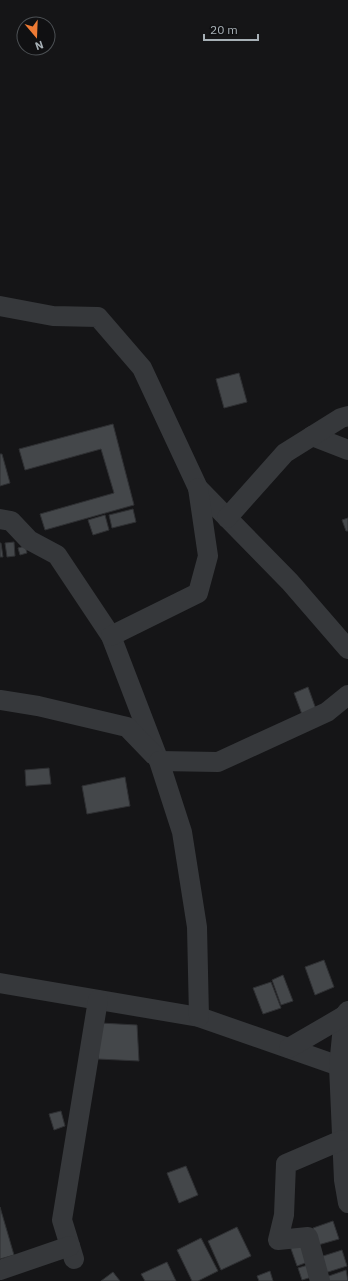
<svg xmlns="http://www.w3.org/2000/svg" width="348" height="1281" viewBox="0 0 348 1281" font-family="'IBM Plex Sans',sans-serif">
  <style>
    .building { fill: #44474a; stroke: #2f3033 }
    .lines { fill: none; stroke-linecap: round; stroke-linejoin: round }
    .minor { stroke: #36383b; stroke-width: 20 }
  </style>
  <rect width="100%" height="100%" fill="#151517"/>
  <g class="building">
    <polygon points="239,373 247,402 224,408 216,379"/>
    <polygon points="113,424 134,505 45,530 40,514 114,493 101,449 25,470 19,449"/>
    <polygon points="0,454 2,454 10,483 0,486"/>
    <polygon points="133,509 136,522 112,528 109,515"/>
    <polygon points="105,515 109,530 93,535 88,520"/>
    <polygon points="348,518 348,531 346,531 342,520"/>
    <polygon points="14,542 15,556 7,557 5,543"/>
    <polygon points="0,543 1,543 3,557 0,557"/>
    <polygon points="25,546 27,553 20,555 18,548"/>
    <polygon points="308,687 317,712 303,717 294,693"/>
    <polygon points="49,768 51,784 26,786 25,770"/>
    <polygon points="125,777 130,806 87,814 82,786"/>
    <polygon points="324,960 334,987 315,995 305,967"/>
    <polygon points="283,975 293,1001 281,1005 272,980"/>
    <polygon points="271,982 281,1008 263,1014 253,988"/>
    <polygon points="100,1023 137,1025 139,1061 98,1059"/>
    <polygon points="61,1111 65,1126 54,1130 49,1114"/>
    <polygon points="186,1166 198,1195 179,1203 167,1173"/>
    <polygon points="0,1207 14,1255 0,1259"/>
    <polygon points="333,1221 339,1239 318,1245 313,1228"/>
    <polygon points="237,1227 251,1256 221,1270 208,1241"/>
    <polygon points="201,1238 218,1271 198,1281 192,1281 177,1250"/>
    <polygon points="302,1243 308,1262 297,1266 290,1246"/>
    <polygon points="342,1250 347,1266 325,1273 320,1257"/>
    <polygon points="167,1262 176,1281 145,1281 141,1274"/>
    <polygon points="308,1265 312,1277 302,1280 298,1268"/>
    <polygon points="346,1270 348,1281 328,1281 326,1277"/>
    <polygon points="270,1271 273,1281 259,1281 257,1276"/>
    <polygon points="113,1272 120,1281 101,1281"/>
  </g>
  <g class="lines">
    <g class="minor">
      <polyline points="0,306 53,316 98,317 142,368 198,488 290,582 348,649"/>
      <polyline points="312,436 348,450"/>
      <polyline points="227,518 285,453 341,418 348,416"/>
      <polyline points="0,519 11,521 29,540 57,555 111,636 159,761"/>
      <polyline points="111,636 198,593 208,556 198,488"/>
      <polyline points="0,700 38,706 127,727 154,755"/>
      <polyline points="0,983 199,1017 348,1069"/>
      <polyline points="348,1011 344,1016 339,1066 344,1180 348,1203"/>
      <polyline points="199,1017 197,927 182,832 159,761 218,762 327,712 348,695"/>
      <polyline points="289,1048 344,1016"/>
      <polyline points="74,1259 62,1220 98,1000"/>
      <polyline points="0,1270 70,1246"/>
      <polyline points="320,1281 308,1237 278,1240 284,1215 286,1164 342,1140"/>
    </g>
  </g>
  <g transform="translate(36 36) rotate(161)"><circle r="19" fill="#101012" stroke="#4c5054"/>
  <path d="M0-3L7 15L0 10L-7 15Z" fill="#ee7b35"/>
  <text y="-6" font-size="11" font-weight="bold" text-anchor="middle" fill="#a7b0b6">N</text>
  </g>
  <path d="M204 34v6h54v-6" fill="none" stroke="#a7b0b6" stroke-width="2"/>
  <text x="210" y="34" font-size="12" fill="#a7b0b6" stroke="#101012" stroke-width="3" paint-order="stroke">20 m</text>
</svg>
